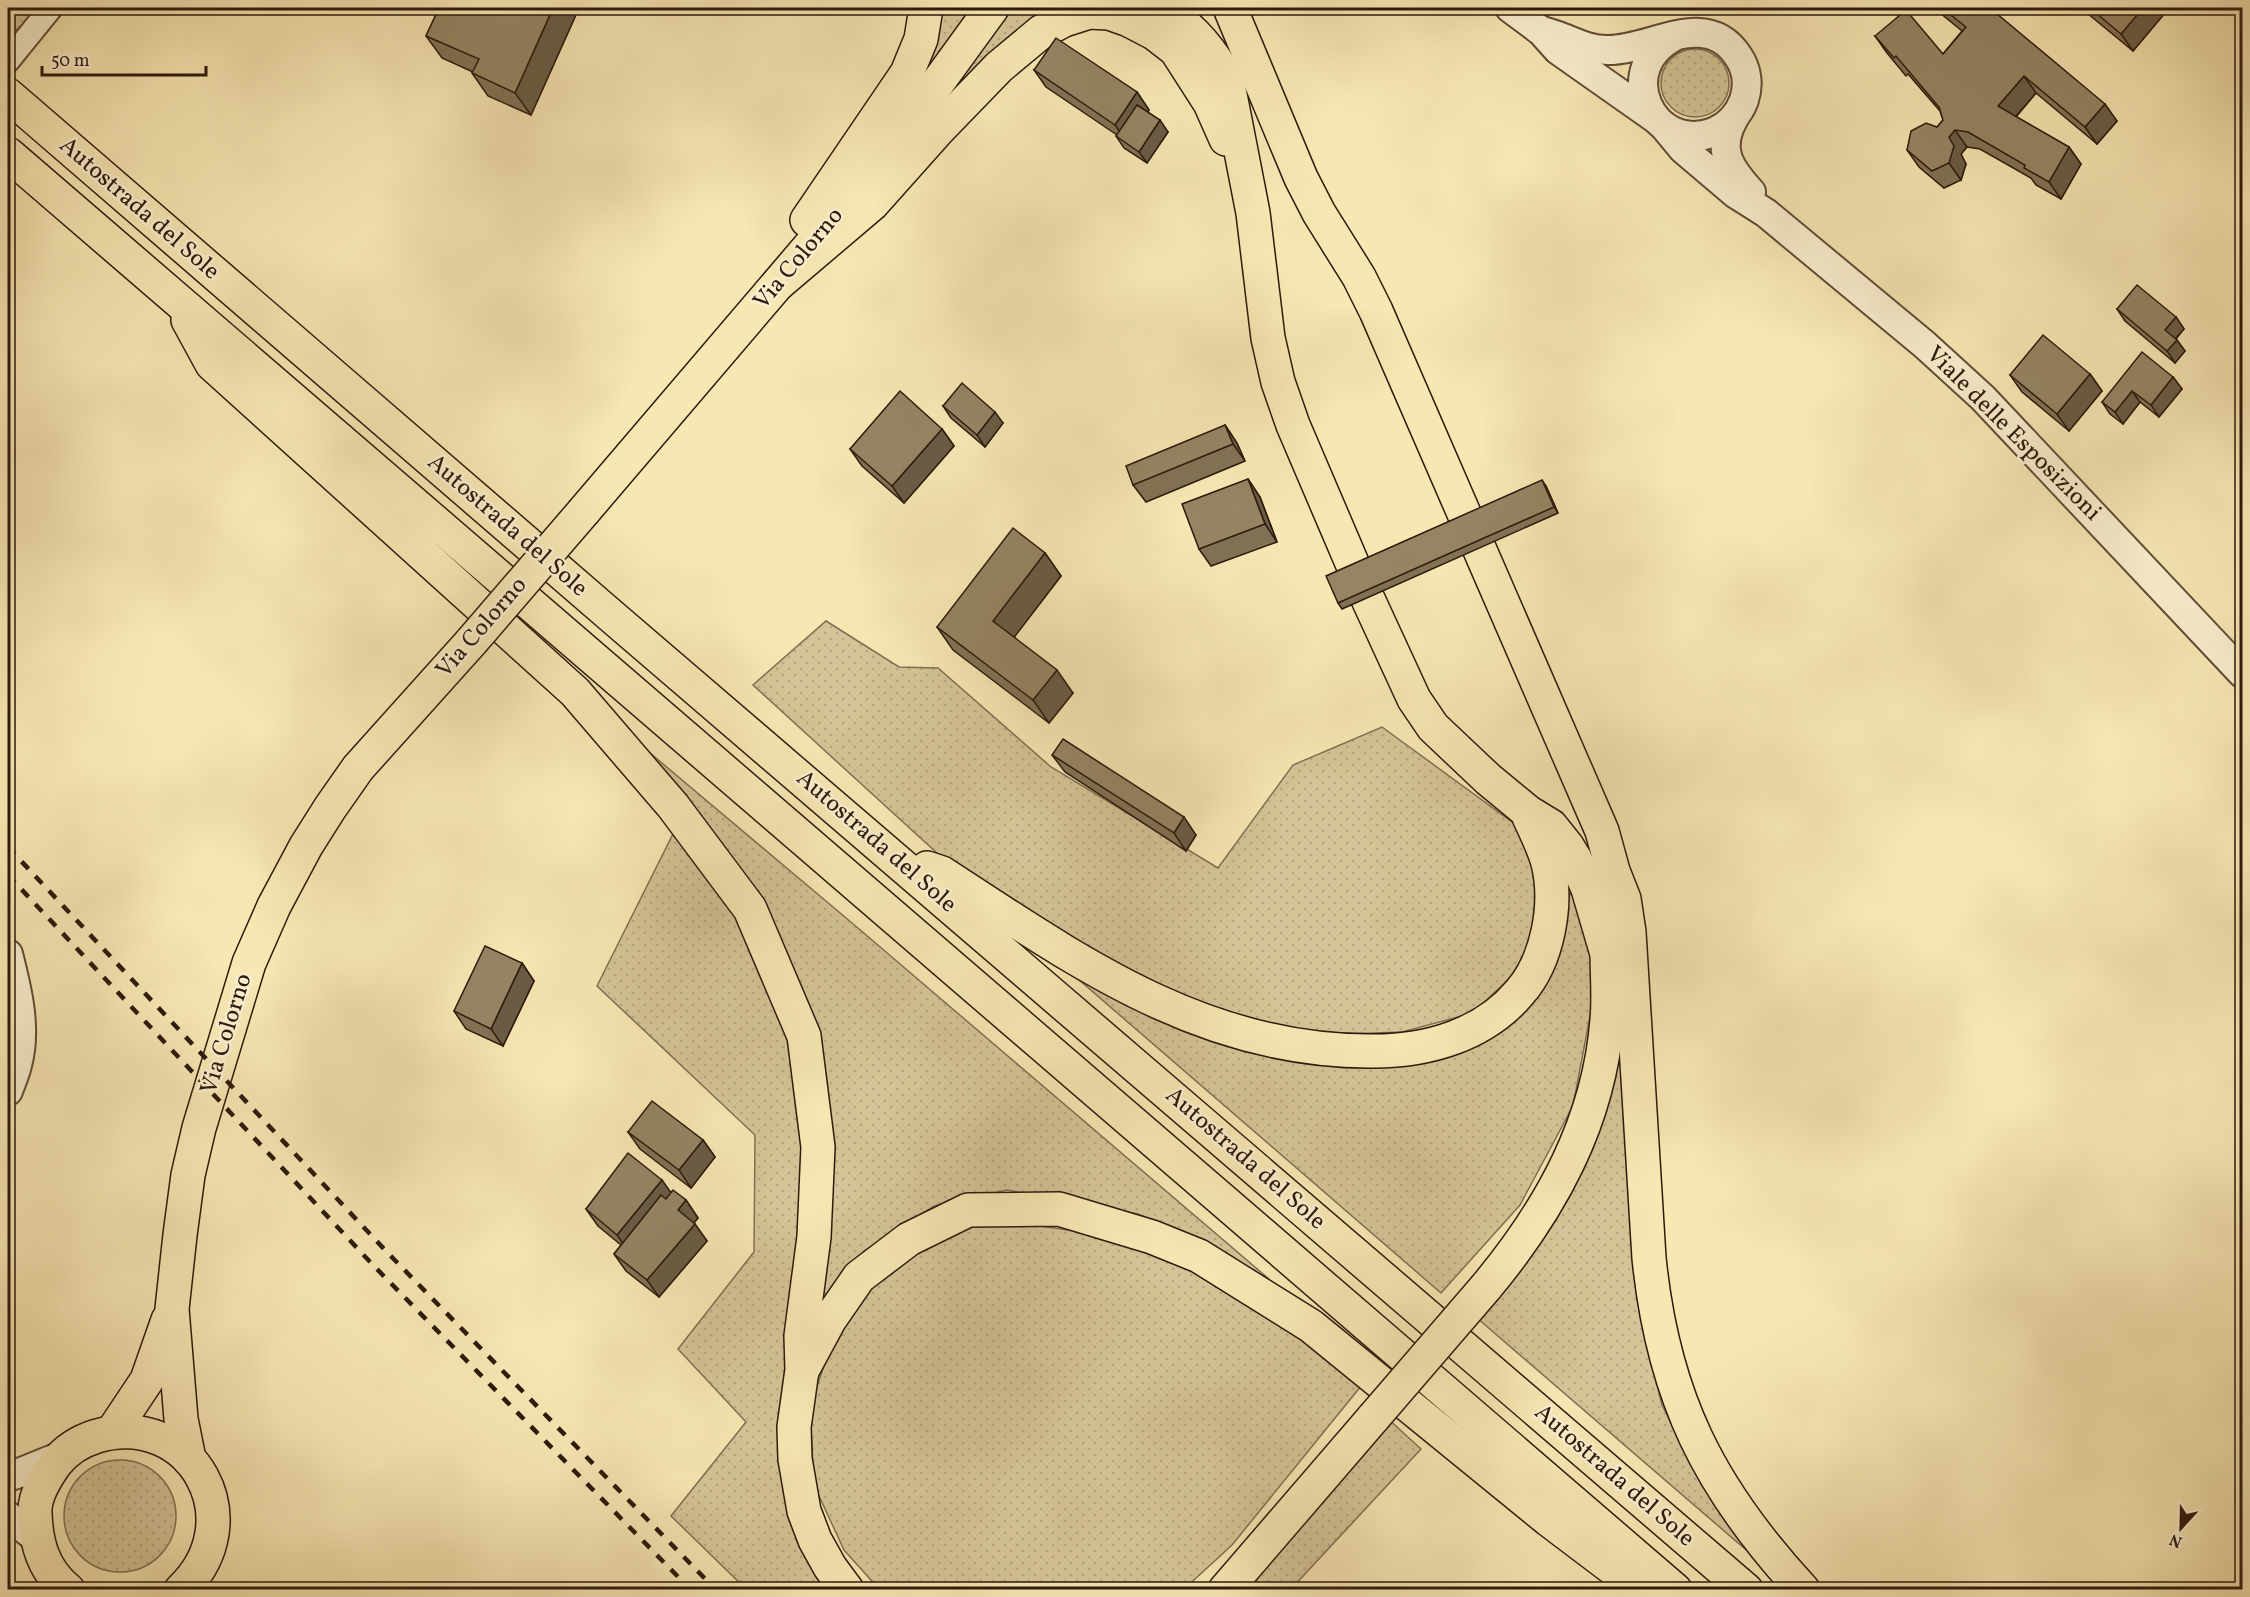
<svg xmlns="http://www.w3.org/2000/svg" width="2250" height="1597" viewBox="0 0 2250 1597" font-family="Vollkorn,serif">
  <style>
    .grass { fill: url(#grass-dots); stroke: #816e52; stroke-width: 1.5 }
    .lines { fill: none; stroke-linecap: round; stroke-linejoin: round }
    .minor-casing { stroke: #604c36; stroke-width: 26 }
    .tertiary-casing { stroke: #604c36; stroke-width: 32 }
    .primary-casing { stroke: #2d190c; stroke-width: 36 }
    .motorway-casing { stroke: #2d190c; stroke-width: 36 }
    .minor { stroke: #faefce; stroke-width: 22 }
    .tertiary { stroke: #faefce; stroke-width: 28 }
    .primary { stroke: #f7e7b3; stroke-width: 33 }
    .motorway { stroke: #f7e7b3; stroke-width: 33 }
    .rail { stroke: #2d190c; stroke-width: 4.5; stroke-dasharray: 10 10; stroke-linecap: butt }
    .primary-bridge-casing { stroke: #2d190c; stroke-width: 36; stroke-linecap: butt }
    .motorway-bridge-casing { stroke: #2d190c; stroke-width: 36; stroke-linecap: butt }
    .primary-bridge { stroke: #f7e7b3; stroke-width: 33 }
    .motorway-bridge { stroke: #f7e7b3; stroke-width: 33 }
    .wall { fill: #817255; stroke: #2d190c; stroke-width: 1.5 }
    .shaded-wall { fill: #695c45; stroke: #2d190c; stroke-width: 1.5 }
    .building { fill: #968463; stroke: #2d190c; stroke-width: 1.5 }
    .labels { text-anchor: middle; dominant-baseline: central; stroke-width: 5; stroke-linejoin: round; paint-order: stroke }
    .street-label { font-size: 24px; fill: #2d190c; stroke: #faefce }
  </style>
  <defs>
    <pattern id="grass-dots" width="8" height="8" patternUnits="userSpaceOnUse" patternTransform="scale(1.5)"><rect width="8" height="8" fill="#d5c497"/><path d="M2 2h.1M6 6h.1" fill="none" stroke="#b7a881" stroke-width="1.8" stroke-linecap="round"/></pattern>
  </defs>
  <rect width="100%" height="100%" fill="#f7e7b3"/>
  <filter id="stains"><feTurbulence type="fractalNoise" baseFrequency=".00333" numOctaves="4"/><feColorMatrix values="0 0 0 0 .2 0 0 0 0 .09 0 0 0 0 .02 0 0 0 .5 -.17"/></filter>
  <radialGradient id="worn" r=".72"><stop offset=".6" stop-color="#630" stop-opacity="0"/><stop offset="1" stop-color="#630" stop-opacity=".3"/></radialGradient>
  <g class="grass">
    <polygon points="8,8 37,8 22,27 20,26 8,40"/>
    <polygon points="936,8 974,8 910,95"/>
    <polygon points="1012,8 1070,8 931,119"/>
    <circle cx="1695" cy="83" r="34"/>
    <polygon points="826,621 899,667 938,668 1051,767 1218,868 1293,765 1382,727 1523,830 1534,861 1538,915 1519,969 1473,1013 1402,1032 1319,1035 1219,1012 1114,966 950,865 753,685"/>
    <polygon points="625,732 852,923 1269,1279 1138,1214 1007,1190 934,1206 864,1251 822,1304 831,1180 827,1086 804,994"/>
    <polygon points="676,828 744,918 789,1023 808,1144 782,1413 841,1589 746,1589 671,1516 746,1422 678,1349 754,1252 755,1135 597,986"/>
    <polygon points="1578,888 1592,941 1591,1011 1573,1106 1520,1205 1441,1293 1041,947 1240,1043 1447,1048 1549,959 1570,894"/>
    <polygon points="1622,987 1639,1310 1662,1405 1707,1492 1752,1555 1470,1312 1537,1233"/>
    <polygon points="989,1219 1126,1238 1252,1301 1361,1386 1232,1545 1183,1590 879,1589 844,1550 814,1485 810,1407 836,1330 891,1260"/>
    <polygon points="1386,1417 1421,1449 1291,1589 1234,1590"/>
    <circle cx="120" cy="1516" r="56"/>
  </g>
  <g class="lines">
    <defs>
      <polyline id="minor" points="8,61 51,8"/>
      <g id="tertiary">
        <polyline points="1510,8 1541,31 1558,50 1656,119"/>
        <path d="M1538,29c6,3 11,4 17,6 18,6 32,15 52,15 44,1 99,-43 131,6 9,13 11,29 6,44 -5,14 -16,26 -30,32 -61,24 -104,-65 -37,-97"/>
        <path d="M1734,118c-18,31 -5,50 17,74"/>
        <polyline points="1664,126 1683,149 1736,194 1766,213 1925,345 1983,398 2242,673"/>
        <path d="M8,954c9,35 19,75 9,111 -2,9 -6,17 -9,26"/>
        <polyline points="8,1474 14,1475 61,1456"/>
        <polyline points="8,1516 36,1538"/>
      </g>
      <g id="primary">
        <polyline points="807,220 907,73 921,39 926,8"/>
        <polyline points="584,511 845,205 907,125 992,8"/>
        <polyline points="113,1431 147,1380 168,1320"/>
        <polyline points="189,1459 181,1419 172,1309 180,1235 188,1175 199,1128 249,963 274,906 306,846 330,808 358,768 472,641"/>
        <path d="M68,1590c-25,-20 -32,-47 -33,-77 -1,-18 11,-36 21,-50 10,-13 25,-22 41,-27 95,-27 157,85 84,154"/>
      </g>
      <g id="motorway">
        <path d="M1162,8c29,18 49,41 65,71l26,134 15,125 10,44 15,43 68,159 53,115 19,28 55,52 40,33 23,14 16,20 8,13 13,30 19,65"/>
        <path d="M1230,8l71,170 18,35 40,64 17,34 226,520 11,40 11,28 5,33 20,326c14,139 60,230 154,332"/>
        <polyline points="8,95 616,620 1746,1590"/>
        <polyline points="8,154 1675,1590"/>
        <polyline points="779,283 872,204 938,130 999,67 1041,32 1064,20 1089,12 1109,13 1129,20 1154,33 1176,50 1210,103 1226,139"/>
        <polyline points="188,320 212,364 575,692 673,806 750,909 804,1036 818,1147 814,1237 801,1336 802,1370 794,1427 795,1459 804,1511 815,1540 830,1567 847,1590"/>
        <path d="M927,868l15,5c135,88 263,180 432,178 54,0 110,-16 146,-59 28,-32 38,-88 28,-129 -4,-15 -12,-31 -19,-46"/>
        <path d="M1486,1287c65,-78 113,-165 121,-267 3,-30 -2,-59 1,-88"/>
        <polyline points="803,1369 830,1319 859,1277 909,1239 968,1210 1059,1209 1152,1237 1199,1256 1311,1326 1549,1520 1627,1579 1660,1590"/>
        <polyline points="1225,1590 1374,1417"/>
      </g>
    </defs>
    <use href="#minor" class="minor-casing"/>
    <use href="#tertiary" class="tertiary-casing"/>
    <use href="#primary" class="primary-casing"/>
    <use href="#motorway" class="motorway-casing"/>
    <use href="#minor" class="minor"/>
    <use href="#tertiary" class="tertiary"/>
    <use href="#primary" class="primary"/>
    <use href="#motorway" class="motorway"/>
    <g class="rail">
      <polyline points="8,847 385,1250 716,1590"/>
      <polyline points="8,875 373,1265 691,1590"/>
    </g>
    <defs>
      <polyline id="primary-bridge" points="472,641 584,511"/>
      <polyline id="motorway-bridge" points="1374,1417 1486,1287"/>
    </defs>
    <use href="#primary-bridge" class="primary-bridge-casing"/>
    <use href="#motorway-bridge" class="motorway-bridge-casing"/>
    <use href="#primary-bridge" class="primary-bridge"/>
    <use href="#motorway-bridge" class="motorway-bridge"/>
  </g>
  <g class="wall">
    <polygon points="439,8 579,8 531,115 488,96 472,73 473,72 442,58 426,36"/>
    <polygon points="1934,8 1990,8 2117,121 2097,144 2036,93 2016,117 2069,147 2081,164 2061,199 2036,185 2031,178 1980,149 1967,147 1961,154 1966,164 1961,180 1944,188 1919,167 1907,150 1937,127 1943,120 1940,111 1908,74 1906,76 1887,53 1875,36 1943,54 1962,31"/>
    <polygon points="2081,8 2161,8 2165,13 2133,51"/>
    <polygon points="1034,70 1137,92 1149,110 1148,112 1168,132 1147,163 1124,148 1116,136 1117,135 1046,87"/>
    <polygon points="2117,309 2176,317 2184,329 2176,339 2185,351 2175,363 2125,321"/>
    <polygon points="2090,374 2102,391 2069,431 2022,392 2010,375"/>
    <polygon points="2173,377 2182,389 2159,417 2140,402 2123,424 2110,414 2102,402"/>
    <polygon points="943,406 1003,423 985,447 951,418"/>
    <polygon points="1225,425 1237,443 1245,461 1146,502 1133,485"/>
    <polygon points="942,429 954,446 904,503 862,466 850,449"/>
    <polygon points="1248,479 1260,497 1277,542 1211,566 1199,549"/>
    <polygon points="1546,486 1558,513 1342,609 1338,603"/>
    <polygon points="1045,553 1061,576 1014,637 1073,693 1049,723 953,650 937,627"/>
    <polygon points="1052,755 1196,835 1186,851 1065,772"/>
    <polygon points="522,963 534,981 503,1046 466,1029 454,1011"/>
    <polygon points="628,1132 703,1140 715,1157 691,1188 640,1149"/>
    <polygon points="671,1192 686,1200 698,1218 694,1223 707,1241 659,1297 626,1271 614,1254 621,1245 598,1226 586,1209"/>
  </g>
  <g class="shaded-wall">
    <polygon points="553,8 579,8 531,115 515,93"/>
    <polygon points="2143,8 2161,8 2165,13 2133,51 2121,34"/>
    <polygon points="2024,76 2036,93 2010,123 1998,106"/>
    <polygon points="1137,92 1149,110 1127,142 1115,125"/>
    <polygon points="2105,104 2117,121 2097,144 2085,127"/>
    <polygon points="1160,120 1168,132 1147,163 1139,152"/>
    <polygon points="1955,130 1967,147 1961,154 1966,164 1961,180 1949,163 1949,137"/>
    <polygon points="2069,147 2081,164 2061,199 2049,182"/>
    <polygon points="2176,317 2184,329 2173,341 2165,330"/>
    <polygon points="2177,340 2185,351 2175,363 2167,351"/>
    <polygon points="2090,374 2102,391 2069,431 2057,414"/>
    <polygon points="2173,377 2182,389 2159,417 2151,405"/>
    <polygon points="2132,391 2140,402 2123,424 2115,412"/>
    <polygon points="995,412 1003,423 985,447 977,435"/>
    <polygon points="1225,425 1237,443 1245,461 1233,444"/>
    <polygon points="942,429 954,446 904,503 892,486"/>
    <polygon points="1248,479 1260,497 1277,542 1265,524"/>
    <polygon points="1542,480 1546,486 1558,513 1554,507"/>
    <polygon points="1045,553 1061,576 1009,644 993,621"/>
    <polygon points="1057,670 1073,693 1049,723 1033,700"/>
    <polygon points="1184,817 1196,835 1186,851 1174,833"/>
    <polygon points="522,963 534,981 503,1046 491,1029"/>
    <polygon points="703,1140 715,1157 691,1188 679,1170"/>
    <polygon points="662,1180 674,1197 629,1252 617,1235"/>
    <polygon points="686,1200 698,1218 690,1227 678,1210"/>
    <polygon points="695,1224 707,1241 659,1297 647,1280"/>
  </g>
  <g class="building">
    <polygon points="439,8 553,8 515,93 472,73 479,59 426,36"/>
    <polygon points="1942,8 1990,8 2105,104 2085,127 2024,76 1998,106 2069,147 2049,182 2024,168 2025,165 1968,132 1955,130 1949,137 1954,146 1949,163 1932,171 1907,150 1911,131 1926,123 1937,127 1943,120 1939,107 1896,56 1894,58 1875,36 1906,10 1943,54 1966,27"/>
    <polygon points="2090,8 2143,8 2121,34"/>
    <polygon points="1056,38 1137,92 1115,125 1034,70"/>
    <polygon points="1137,105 1160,120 1139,152 1116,136"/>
    <polygon points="2137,285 2176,317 2165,330 2177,340 2167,351 2117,309"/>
    <polygon points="2043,335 2090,374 2057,414 2010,375"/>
    <polygon points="2142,352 2173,377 2151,405 2132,391 2115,412 2102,402"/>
    <polygon points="962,383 995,412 977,435 943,406"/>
    <polygon points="900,391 942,429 892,486 850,449"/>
    <polygon points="1225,425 1233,444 1133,485 1126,466"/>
    <polygon points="1248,479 1265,524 1199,549 1182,504"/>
    <polygon points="1542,480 1554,507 1338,603 1326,576"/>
    <polygon points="1013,528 1045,553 993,621 1057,670 1033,700 937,627"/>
    <polygon points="1063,739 1184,817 1174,833 1052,755"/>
    <polygon points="485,946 522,963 491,1029 454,1011"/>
    <polygon points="652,1101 703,1140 679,1170 628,1132"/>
    <polygon points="628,1153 662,1180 617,1235 586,1209"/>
    <polygon points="673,1190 686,1200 678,1210 695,1224 647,1280 614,1254 661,1195 666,1199"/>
  </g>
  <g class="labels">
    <g class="street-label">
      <text transform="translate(139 209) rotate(41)">Autostrada del Sole</text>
      <text transform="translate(799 259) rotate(-50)">Via Colorno</text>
      <text transform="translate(2013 434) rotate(45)">Viale delle Esposizioni</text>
      <text transform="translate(507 526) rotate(41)">Autostrada del Sole</text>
      <text transform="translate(482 628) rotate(-49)">Via Colorno</text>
      <text transform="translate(876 842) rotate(41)">Autostrada del Sole</text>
      <text transform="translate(227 1034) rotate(-73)">Via Colorno</text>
      <text transform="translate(1245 1159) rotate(41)">Autostrada del Sole</text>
      <text transform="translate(1614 1476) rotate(41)">Autostrada del Sole</text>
    </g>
  </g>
  <rect width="2250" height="1597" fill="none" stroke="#f7e7b3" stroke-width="30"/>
  <rect x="9" y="9" width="2232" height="1579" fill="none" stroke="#2d190c" stroke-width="3"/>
  <rect x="15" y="15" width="2220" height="1567" fill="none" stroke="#2d190c" stroke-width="1.5"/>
  <g transform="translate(2181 1528) rotate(202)" stroke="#faefce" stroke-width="4.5" paint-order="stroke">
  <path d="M0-4.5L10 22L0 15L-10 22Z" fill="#2d190c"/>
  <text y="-9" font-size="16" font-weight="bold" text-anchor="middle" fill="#2d190c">N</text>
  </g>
  <path d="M42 66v9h164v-9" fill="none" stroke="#2d190c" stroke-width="3"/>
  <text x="51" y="66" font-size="18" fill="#2d190c" stroke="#faefce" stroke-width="4.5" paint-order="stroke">50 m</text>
  <rect width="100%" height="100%" filter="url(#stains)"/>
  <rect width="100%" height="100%" fill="url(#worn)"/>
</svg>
